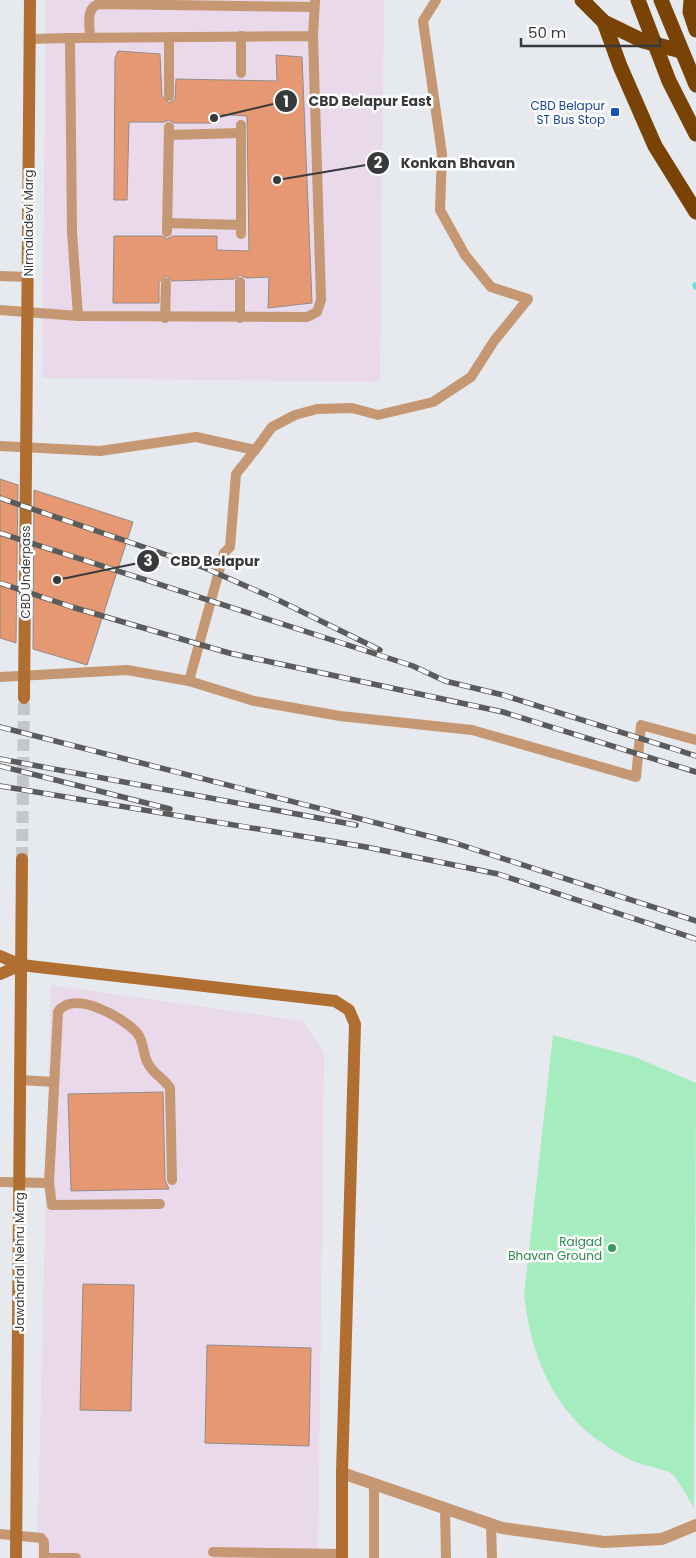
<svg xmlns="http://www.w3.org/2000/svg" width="696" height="1558" viewBox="0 0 696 1558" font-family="Poppins,sans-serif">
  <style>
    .commercial { fill: #e9d9eb }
    .garden { fill: #a5ecbe }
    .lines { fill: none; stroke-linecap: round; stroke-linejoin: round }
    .stream { stroke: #67dede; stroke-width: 5.5 }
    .building { fill: #e59871; stroke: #918c89 }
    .secondary-tunnel { stroke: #c3c6ca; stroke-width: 12; stroke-dasharray: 12 6; stroke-linecap: butt }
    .lane { stroke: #c59772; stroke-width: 10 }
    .street { stroke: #c59772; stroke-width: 12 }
    .secondary { stroke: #b06e30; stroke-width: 12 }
    .highway { stroke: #794305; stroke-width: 15 }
    .rail-casing { stroke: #595b5d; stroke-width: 5.5 }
    .rail { stroke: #fff; stroke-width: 4; stroke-dasharray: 11; stroke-linecap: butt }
    .highway-bridge { stroke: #794305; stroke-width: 15 }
    .transit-dot { fill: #1a4fb4; stroke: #fff; stroke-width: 2 }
    .leisure-dot { fill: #2e9e5b; stroke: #fff; stroke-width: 2 }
    .labels { text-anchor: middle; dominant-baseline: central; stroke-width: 5; stroke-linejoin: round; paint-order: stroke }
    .transit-label { font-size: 12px; fill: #164399; stroke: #fff; text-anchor: end }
    .street-label { font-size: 12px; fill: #38393b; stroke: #fff }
    .leisure-label { font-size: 12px; fill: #27864d; stroke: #fff; text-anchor: end }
    .leader { fill: none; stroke: #38393b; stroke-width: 2 }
    .callout-dot { fill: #38393b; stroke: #fff; stroke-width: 2 }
    .mark-label { font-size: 15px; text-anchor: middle; font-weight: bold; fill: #fff }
    .callout-label { font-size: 14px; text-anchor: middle; font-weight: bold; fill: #38393b; stroke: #fff; stroke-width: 5; stroke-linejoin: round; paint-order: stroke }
  </style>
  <rect width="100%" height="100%" fill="#e6e9ee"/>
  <g class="commercial">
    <polygon points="46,0 384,0 380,382 42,378"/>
    <polygon points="51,985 303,1021 324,1053 318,1558 37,1558"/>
  </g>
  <path class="garden" d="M553,1035l82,22 61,26 -2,425c-5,-8 -16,-30 -23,-35 -9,-5 -23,-6 -33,-10 -10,-4 -21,-10 -30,-16 -55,-34 -77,-92 -84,-152z"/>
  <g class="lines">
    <polyline class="stream" points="695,285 696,287"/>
  </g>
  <g class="building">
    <polygon points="118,51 160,54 162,96 169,103 175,99 176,79 277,81 276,55 302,57 312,303 268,308 269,277 246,278 240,275 234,279 172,281 166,276 159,282 159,303 113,303 114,236 162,236 167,239 173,236 217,236 217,250 249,251 247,116 216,114 216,123 174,123 169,120 164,122 129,122 127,200 114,200 115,58"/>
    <polygon points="0,479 18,485 16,643 0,638"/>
    <polygon points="34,490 133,522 87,665 33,649"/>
    <polygon points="163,1092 165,1180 169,1189 71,1191 68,1094"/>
    <polygon points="83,1284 134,1285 131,1411 80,1410"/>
    <polygon points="207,1345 311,1348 309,1446 205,1443"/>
  </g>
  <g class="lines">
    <polyline class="secondary-tunnel" points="22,859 24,698"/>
    <g class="lane">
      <polyline points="313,36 321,300 317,312 307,317 78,316 72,232 70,38 313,36 315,0"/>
      <polyline points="169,37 169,96"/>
      <path d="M90,38c0,-13 -5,-30 9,-34l215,3"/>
      <polyline points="30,39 70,38"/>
      <polyline points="241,73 241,36"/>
      <polyline points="169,135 241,133"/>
      <polyline points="167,223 241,225"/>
      <polyline points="167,232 169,127"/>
      <polyline points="241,234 241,125"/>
      <polyline points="0,276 28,277"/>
      <polyline points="240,282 240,318"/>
      <polyline points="0,310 78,316"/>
      <polyline points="165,318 166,283"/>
      <polyline points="0,446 100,451 196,437 255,450 272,427 295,415 317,409 352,408 378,415 433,402 471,377 494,341 528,299 491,287 465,255 440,210 442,154 423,21 436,0"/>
      <polyline points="0,677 127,670 189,681 224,553 230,547 236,474 255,450"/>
      <polyline points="189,681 254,701 340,716 472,730 636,777 641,725 696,740"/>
      <polyline points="21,1080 54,1082"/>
      <polyline points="0,1182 49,1183 52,1205 160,1204"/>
      <path d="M49,1183l9,-171c15,-23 65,5 79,21 8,9 5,23 12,32 5,9 15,14 21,23l2,92"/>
      <polyline points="445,1509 446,1558"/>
      <polyline points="491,1525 492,1558"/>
      <polyline points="0,1534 41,1538 44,1542 44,1558 76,1558"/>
      <polyline points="213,1552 342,1554"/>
      <polyline points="374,1558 374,1484"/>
    </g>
    <polyline class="street" points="342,1473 502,1528 604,1542 662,1539 696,1525"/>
    <g class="secondary">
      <polyline points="24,698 30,0"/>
      <polyline points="0,956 21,965 335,1001 349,1010 355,1024 342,1473 342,1558"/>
      <polyline points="0,974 21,965"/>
      <polyline points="16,1558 22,859"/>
    </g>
    <g class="highway">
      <polyline points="582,0 604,22 643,41 681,51"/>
      <polyline points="661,0 696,85"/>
      <polyline points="691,0 690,12 696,30"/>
      <polyline points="604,22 620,66 655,146 696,212"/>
    </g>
    <defs>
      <g id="rail">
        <polyline points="0,498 205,568 280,601 380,650"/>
        <polyline points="0,533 413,666 445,681 503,695 696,756"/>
        <polyline points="0,583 72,607 229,653 503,712 696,772"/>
        <polyline points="0,727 455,843 696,921"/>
        <polyline points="0,759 356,825"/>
        <polyline points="0,766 170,809"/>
        <polyline points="0,786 366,847 498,874 696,939"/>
      </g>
    </defs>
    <use href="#rail" class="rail-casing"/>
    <use href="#rail" class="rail"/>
    <polyline class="highway-bridge" points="638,0 669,81 696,134"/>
  </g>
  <rect class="transit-dot" x="610" y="107" width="10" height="10" rx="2.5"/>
  <circle class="leisure-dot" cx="612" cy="1248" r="5"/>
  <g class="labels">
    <g class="transit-label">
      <text x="605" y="105">CBD Belapur<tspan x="605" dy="14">ST Bus Stop</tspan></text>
    </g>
    <g class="street-label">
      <text transform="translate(28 223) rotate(-90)">Nirmaladevi Marg</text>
      <text transform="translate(25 572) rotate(-90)">CBD Underpass</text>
      <text transform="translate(19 1262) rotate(-90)">Jawaharlal Nehru Marg</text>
    </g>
    <g class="leisure-label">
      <text x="602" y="1241">Raigad<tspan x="602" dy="14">Bhavan Ground</tspan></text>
    </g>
  </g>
  <path class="leader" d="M214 118L286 101M277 180L378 163M57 580L148 561"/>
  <g class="callout-dot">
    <circle cx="214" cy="118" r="5"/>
    <circle cx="277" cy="180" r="5"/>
    <circle cx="57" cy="580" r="5"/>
    <circle cx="286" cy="101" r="12"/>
    <circle cx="378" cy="163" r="12"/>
    <circle cx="148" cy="561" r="12"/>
  </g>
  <g class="mark-label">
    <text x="286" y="107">1</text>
    <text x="378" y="168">2</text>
    <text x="148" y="566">3</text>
  </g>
  <g class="callout-label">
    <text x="370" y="106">CBD Belapur East</text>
    <text x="458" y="168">Konkan Bhavan</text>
    <text x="215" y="566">CBD Belapur</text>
  </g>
  <path d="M521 38v8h139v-8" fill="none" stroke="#38393b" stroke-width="2.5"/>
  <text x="528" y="38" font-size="15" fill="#38393b" stroke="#ffffff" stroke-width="4" paint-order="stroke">50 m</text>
</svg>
